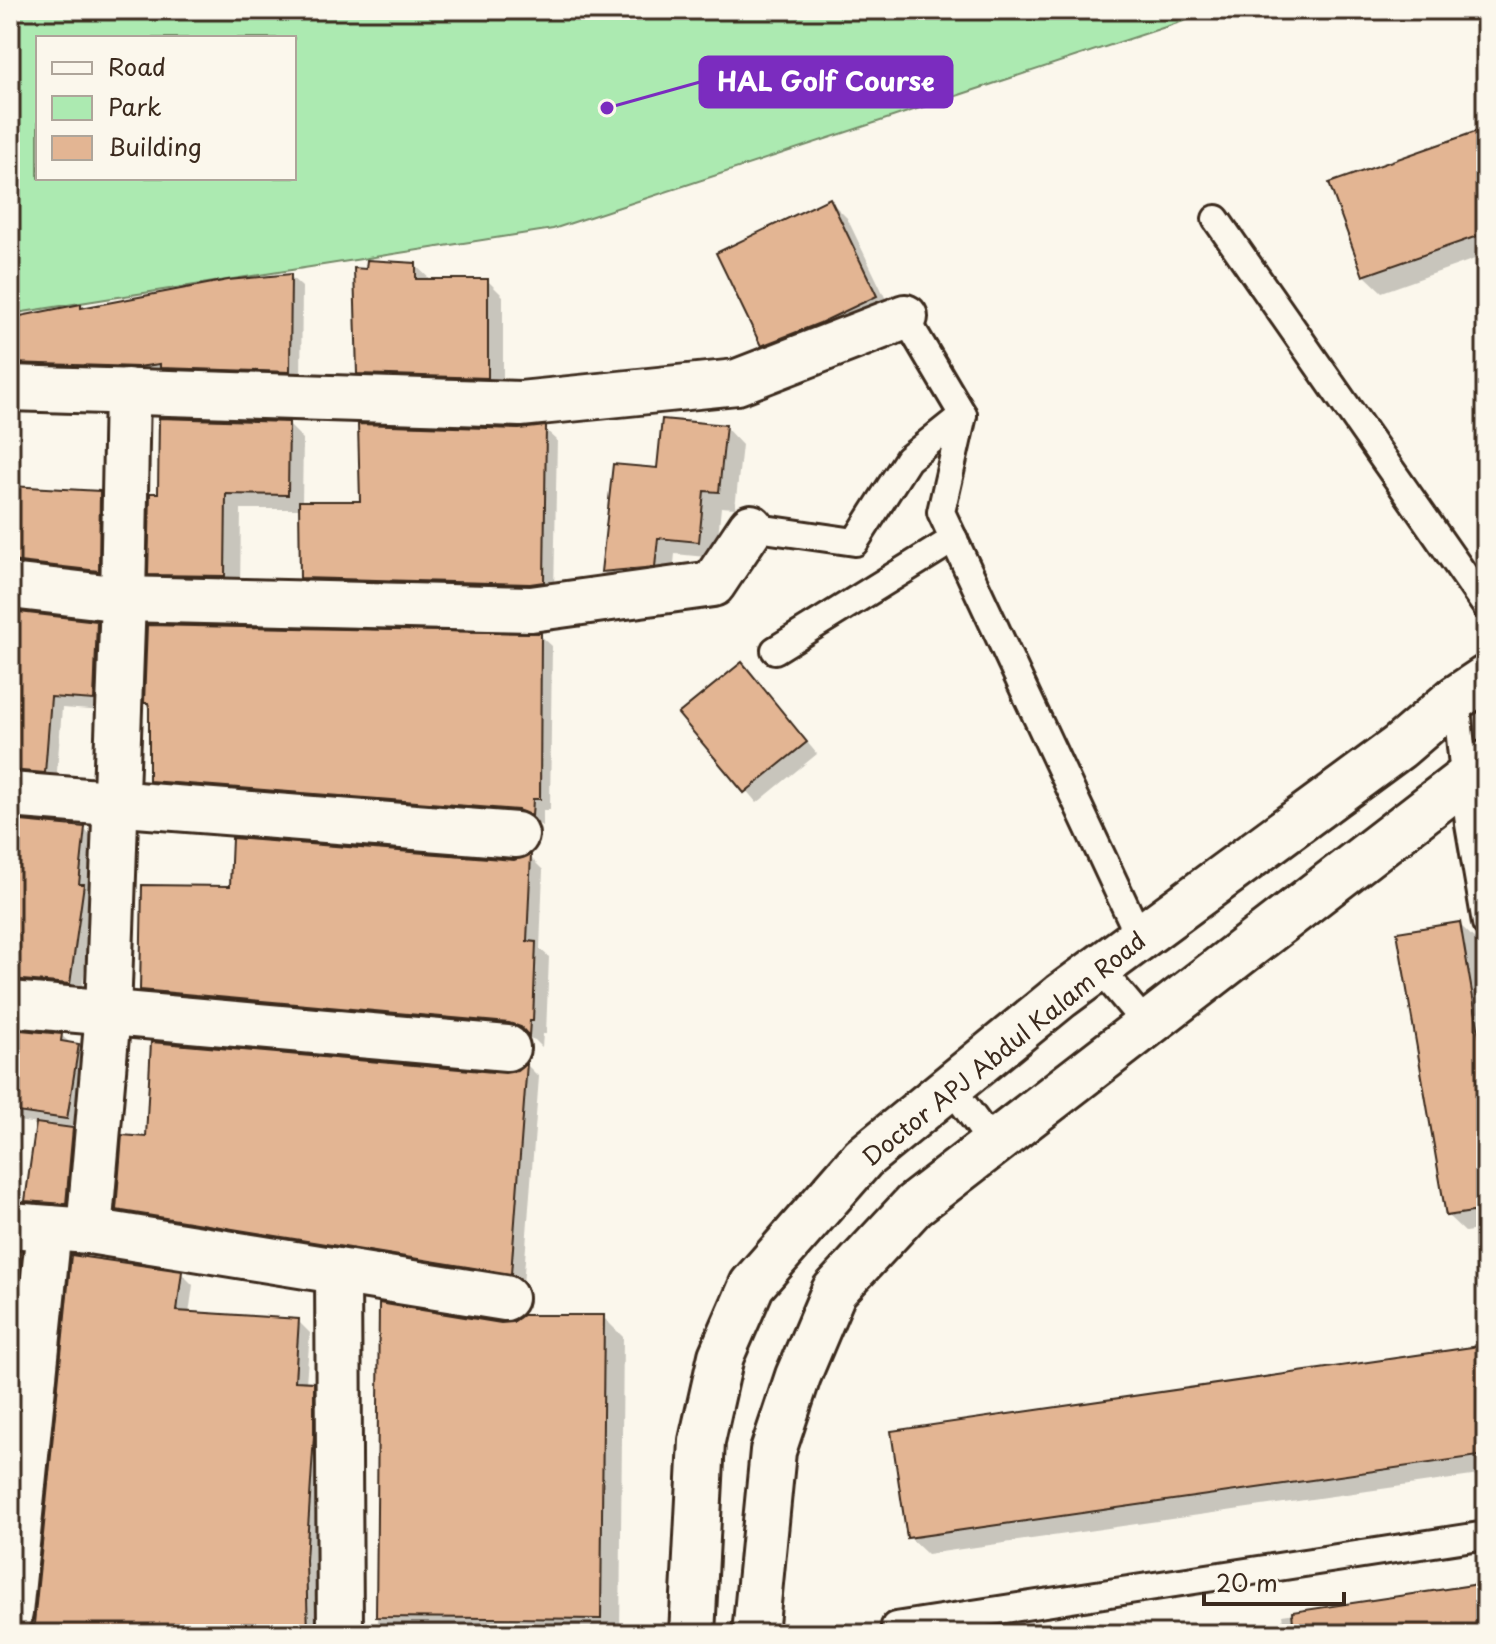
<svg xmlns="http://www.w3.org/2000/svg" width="1496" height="1644" viewBox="0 0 1496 1644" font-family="'Playpen Sans',sans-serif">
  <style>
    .green { fill: #aceab1; stroke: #748a68; stroke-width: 2; fill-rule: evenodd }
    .shadow { fill: #0003 }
    .building { fill: #e3b593; stroke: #3b2a1e; stroke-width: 2 }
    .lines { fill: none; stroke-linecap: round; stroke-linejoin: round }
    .lane-casing { stroke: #3b2a1e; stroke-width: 32 }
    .street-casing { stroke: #3b2a1e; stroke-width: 50 }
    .secondary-casing { stroke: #3b2a1e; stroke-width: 50 }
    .lane { stroke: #fbf7ec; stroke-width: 26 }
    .street { stroke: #fbf7ec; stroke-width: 44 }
    .secondary { stroke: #fbf7ec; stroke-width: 44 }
    .labels { text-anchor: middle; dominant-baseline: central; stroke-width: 7; stroke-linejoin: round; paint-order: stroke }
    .street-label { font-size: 24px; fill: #3b2a1e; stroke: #fbf7ec }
    .leader { fill: none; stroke: #7b2cbf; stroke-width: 3 }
    .callout-dot { fill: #7b2cbf; stroke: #fbf7ec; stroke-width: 3 }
    .callout { fill: #7b2cbf; stroke: #7b2cbf; stroke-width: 3 }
    .callout-label { font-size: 26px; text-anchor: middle; font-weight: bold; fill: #fff }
  </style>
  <rect width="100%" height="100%" fill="#fbf7ec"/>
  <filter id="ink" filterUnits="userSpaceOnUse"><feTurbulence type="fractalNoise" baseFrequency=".0125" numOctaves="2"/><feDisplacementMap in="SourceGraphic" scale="16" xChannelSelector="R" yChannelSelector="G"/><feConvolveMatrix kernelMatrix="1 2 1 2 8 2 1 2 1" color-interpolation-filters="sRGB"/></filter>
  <g filter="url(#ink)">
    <path class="green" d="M10,10h1207l-664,219 -543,85zM38,38h256v140h-256z"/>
    <g class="shadow">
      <polygon points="1486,130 1486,255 1382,292 1364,275"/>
      <polygon points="829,200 847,218 893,314 780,362 763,345"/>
      <polygon points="415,265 432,281 488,281 503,296 503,393 374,389 359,373"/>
      <polygon points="290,276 302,287 301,383 10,378 10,320 229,282"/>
      <polygon points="288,424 303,439 302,503 362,502 519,431 545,429 557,440 554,593 313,589 302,577 301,509 241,509 240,591 166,589 150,574 160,495"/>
      <polygon points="725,427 742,445 735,508 721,507 716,558 675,554 672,583 621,589 603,572 659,471"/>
      <polygon points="10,488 99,493 111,504 110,582 10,576"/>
      <polygon points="10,613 96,623 108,635 105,711 62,708 56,784 10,785"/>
      <polygon points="540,635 552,646 550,810 543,810 543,826 531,821 162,792 151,780 151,707 146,702"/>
      <polygon points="742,664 817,754 757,803 681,714"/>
      <polygon points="10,822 84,829 96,841 95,898 81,995 10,994"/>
      <polygon points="530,857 543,870 540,949 549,957 546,1034 543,1034 542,1047 535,1040 524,1036 155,1003 142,990 232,888 514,862"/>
      <polygon points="1459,924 1477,941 1486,996 1486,1229 1465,1232 1447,1215"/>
      <polygon points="10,1031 62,1036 89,1058 78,1130 71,1129 84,1141 77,1215 39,1212 27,1200 38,1124 10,1120"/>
      <polygon points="527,1065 539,1077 523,1286 131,1222 118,1209 148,1139 518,1073"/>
      <polygon points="10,1252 21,1253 32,1265 10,1487"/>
      <polygon points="181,1273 193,1285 189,1314 298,1321 310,1333 306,1383 313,1384 325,1396 325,1448 318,1573 319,1634 26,1634 32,1628"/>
      <polygon points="381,1305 501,1325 603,1317 623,1337 620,1634 378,1634"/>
      <polygon points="1486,1347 1486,1474 927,1554 909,1537"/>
      <polygon points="1486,1584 1486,1634 1285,1634 1282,1615"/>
      <polygon points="1188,1628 1194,1634 1146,1634"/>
    </g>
    <g class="building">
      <polygon points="1486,128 1486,233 1363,276 1329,183"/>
      <polygon points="830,198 877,296 820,323 761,346 716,253"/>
      <polygon points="367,260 416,263 416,279 488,279 488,378 357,374 354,268 366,269"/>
      <polygon points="291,274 290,372 160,368 160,364 138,367 10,363 10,318 81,304 81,308 228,280"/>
      <polygon points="159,418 289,422 288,495 226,494 225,576 148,575 150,493 158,493"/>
      <polygon points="662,419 726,425 719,492 704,491 699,542 658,538 655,567 601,572 613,464 657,468"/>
      <polygon points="358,424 519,429 546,426 544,582 530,584 300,578 299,501 360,501"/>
      <polygon points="10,486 100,491 99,571 10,561"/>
      <polygon points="10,611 97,621 94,700 51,697 45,773 10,770"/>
      <polygon points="147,625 541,633 540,799 533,799 532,817 518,810 149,781 149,707 148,703 144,703"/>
      <polygon points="742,662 807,742 744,793 678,714"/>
      <polygon points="10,820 85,827 79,884 84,884 70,984 10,979"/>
      <polygon points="232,838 514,860 531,854 527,941 536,942 533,1021 530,1021 529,1036 521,1027 509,1023 140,990 142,885 230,886"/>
      <polygon points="1460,922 1486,1074 1486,1210 1446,1216 1397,932"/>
      <polygon points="10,1029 62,1034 61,1041 79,1044 67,1119 10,1111"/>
      <polygon points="151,1042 505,1073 517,1071 527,1063 511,1274 116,1210 122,1135 146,1137"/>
      <polygon points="36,1123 73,1128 66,1204 25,1201"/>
      <polygon points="10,1250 22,1251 10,1365"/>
      <polygon points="71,1255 182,1271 177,1311 299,1319 295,1381 314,1382 314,1435 306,1560 308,1634 33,1634"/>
      <polygon points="379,1303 501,1323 513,1322 523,1315 604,1315 601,1619 376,1617"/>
      <polygon points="1486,1345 1486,1455 907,1538 891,1431"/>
      <polygon points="1486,1583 1486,1634 1294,1634 1292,1612"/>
    </g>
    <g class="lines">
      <defs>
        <g id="lane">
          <polyline points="1216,219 1486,606"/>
          <polyline points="905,317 963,415 941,512 1140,938"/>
          <polyline points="751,527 855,542 908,459 963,415"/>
          <polyline points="775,650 954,539"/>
          <polyline points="1456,698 1469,824 1486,923"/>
          <polyline points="1099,968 1147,1025"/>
          <polyline points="950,1086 993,1144"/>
          <polyline points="895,1626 1486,1535"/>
        </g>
        <g id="street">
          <polyline points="10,388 520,404 737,382 905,317"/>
          <polyline points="10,586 123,599 531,609 713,584 751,527"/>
          <polyline points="10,795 516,835"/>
          <polyline points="10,1004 507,1048"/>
          <polyline points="10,1225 89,1231 505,1298"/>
          <polyline points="89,1231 108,1013 123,599 127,391"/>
          <polyline points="338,1272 340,1634"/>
          <polyline points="10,1613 49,1228"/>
        </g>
        <g id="secondary">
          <polyline points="692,1634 702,1441 721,1356 752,1285 863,1158 1061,996 1399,747 1456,698 1486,678"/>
          <polyline points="755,1634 773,1451 798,1376 834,1291 914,1205 1486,763"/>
        </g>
      </defs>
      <use href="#lane" class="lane-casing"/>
      <use href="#street" class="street-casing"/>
      <use href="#secondary" class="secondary-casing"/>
      <use href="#lane" class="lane"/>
      <use href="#street" class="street"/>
      <use href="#secondary" class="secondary"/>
    </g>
  </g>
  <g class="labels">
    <g class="street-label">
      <text transform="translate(1003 1048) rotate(-39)">Doctor APJ Abdul Kalam Road</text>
    </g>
  </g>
  <path class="leader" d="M607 108L700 82"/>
  <circle class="callout-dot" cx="607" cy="108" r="8"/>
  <rect class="callout" x="700" y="57" width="252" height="50" rx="8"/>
  <g class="callout-label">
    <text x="826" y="91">HAL Golf Course</text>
  </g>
  <rect width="1496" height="1644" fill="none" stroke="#fbf7ec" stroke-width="40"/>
  <rect x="20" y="20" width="1456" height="1604" fill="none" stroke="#3b2a1e" stroke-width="3" filter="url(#ink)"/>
  <rect x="36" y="36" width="260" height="144" fill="#fbf7ec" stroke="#aea59a" stroke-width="2"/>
  <rect x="52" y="62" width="40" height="12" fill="#fbf7ec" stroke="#aea59a" stroke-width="2"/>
  <text x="108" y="76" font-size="24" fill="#3b2a1e">Road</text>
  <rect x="52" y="96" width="40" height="24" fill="#aceab1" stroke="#aea59a" stroke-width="2"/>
  <text x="108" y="116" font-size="24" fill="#3b2a1e">Park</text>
  <rect x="52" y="136" width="40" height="24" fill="#e3b593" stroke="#aea59a" stroke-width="2"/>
  <text x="108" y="156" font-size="24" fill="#3b2a1e">Building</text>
  <path d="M1204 1592v12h140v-12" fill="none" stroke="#3b2a1e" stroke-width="4"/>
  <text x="1216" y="1592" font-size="24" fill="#3b2a1e" stroke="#fbf7ec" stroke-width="6" paint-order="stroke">20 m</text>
</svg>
